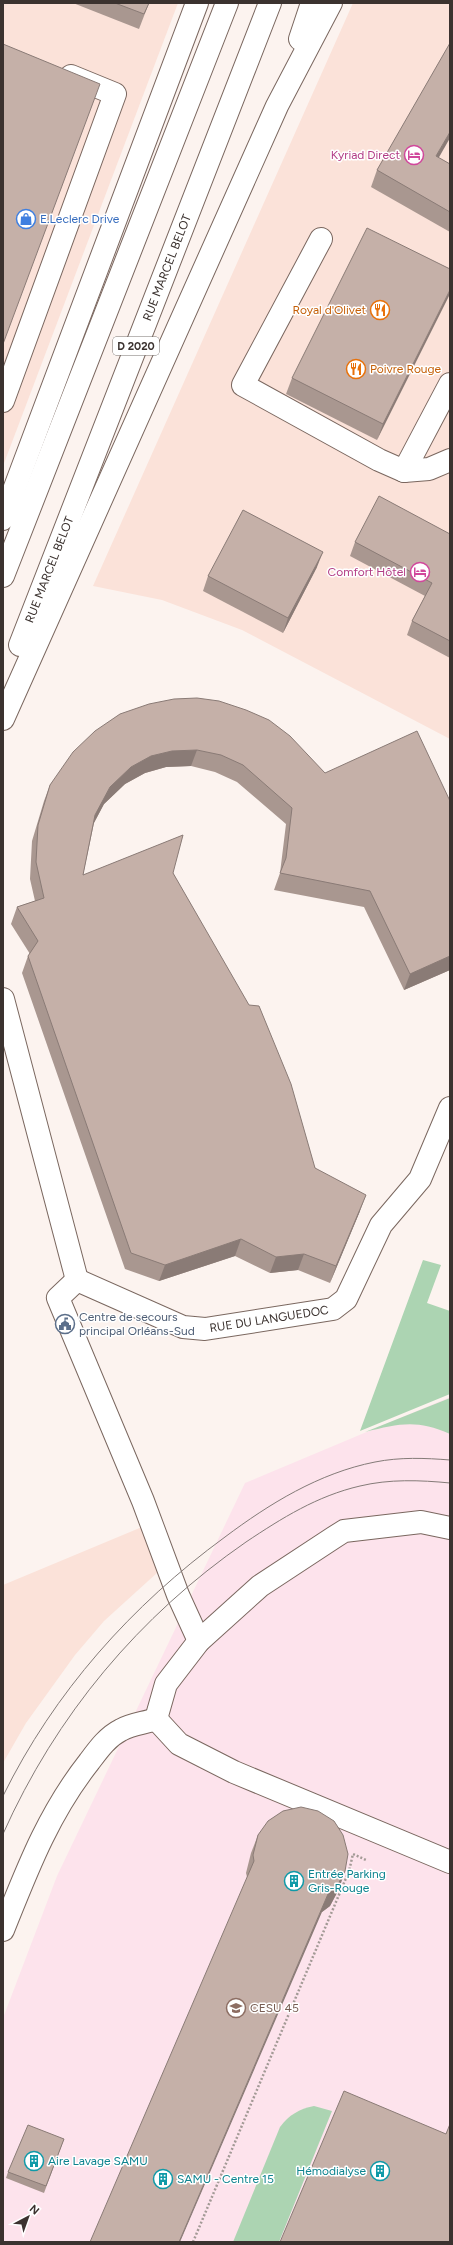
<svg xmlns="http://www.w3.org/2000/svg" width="453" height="2245" viewBox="0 0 453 2245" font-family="Figtree,sans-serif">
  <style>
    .built { fill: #fbe2d9 }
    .medical { fill: #fde3ec }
    .green { fill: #acd4b2 }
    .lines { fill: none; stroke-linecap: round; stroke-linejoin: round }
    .minor-casing { stroke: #7a675f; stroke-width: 24 }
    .major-casing { stroke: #7a675f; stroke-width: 24 }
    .path { stroke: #a39a96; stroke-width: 2.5; stroke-dasharray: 2 2; stroke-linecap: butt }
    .minor { stroke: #fff; stroke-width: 22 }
    .major { stroke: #fff; stroke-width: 22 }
    .tram { stroke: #847b78; stroke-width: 1 }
    .wall { fill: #a99790 }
    .shaded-wall { fill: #8a7b76 }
    .building { fill: #c5b0a8; stroke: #8a7b76 }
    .labels { text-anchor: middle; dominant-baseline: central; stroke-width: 3; stroke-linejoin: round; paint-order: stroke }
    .shield { fill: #fff; stroke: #76706d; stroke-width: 1 }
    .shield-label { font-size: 11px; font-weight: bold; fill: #3b322f }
    .hotel-label { font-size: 12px; fill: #b23c85; stroke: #fff; text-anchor: end }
    .shop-label { font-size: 12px; fill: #366cbe; stroke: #fff; text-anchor: start }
    .street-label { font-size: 12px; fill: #3b322f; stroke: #fff }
    .food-label { font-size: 12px; fill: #c56008; stroke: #fff; text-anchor: end }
    .service-label { font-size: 12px; fill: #4e5e75; stroke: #fff; text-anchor: start }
    .culture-label { font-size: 12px; fill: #0d838f; stroke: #fff; text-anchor: start }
    .education-label { font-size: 12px; fill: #785e54; stroke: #fff; text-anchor: start }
  </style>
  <rect width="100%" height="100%" fill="#fcf3ef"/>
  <g class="built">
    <polygon points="3,3 178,3 3,466"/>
    <polygon points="353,3 450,3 450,739 242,630 162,600 93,586"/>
    <polygon points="142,1527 158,1572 104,1621 75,1655 26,1723 3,1763 3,1585"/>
  </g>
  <polygon class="medical" points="450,1397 450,2242 3,2242 3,2018 57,1876 245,1483"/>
  <g class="green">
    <polygon points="423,1260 441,1265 427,1303 450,1311 450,1394 360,1431"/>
    <path d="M450,1398v36c-34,-15 -51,-10 -85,-2z"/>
    <path d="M314,2106l18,5 -53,131h-46l47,-115c9,-12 19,-18 34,-21z"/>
  </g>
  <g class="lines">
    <defs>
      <g id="minor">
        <polyline points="321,239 243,385 379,460 404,471 429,469 450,460"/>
        <polyline points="3,401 115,94 71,76"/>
        <polyline points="404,471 450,384"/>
        <polyline points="3,999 77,1280"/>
        <path id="s1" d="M199,1641l-21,-46 -35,-94 -85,-203 19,-18 106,47 22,2 128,-20 13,-10 35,-74 39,-46 30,-71"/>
        <polyline points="156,1719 166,1684 199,1641 260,1586 333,1538 344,1531 421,1522 450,1528"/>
        <path d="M3,1930c24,-60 45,-116 86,-168 9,-12 18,-25 32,-32 10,-6 24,-7 35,-11l23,25 55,28 216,90"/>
      </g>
      <g id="major">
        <polyline points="300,39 312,3"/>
        <polyline points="3,519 197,3"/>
        <polyline points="3,576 227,3"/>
        <path id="s2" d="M20,645l250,-642"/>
        <polyline points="3,719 277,106 331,3"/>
      </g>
    </defs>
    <use href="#minor" class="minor-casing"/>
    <use href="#major" class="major-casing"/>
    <polyline class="path" points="193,2242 349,1871 353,1854 366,1860"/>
    <use href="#minor" class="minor"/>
    <use href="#major" class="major"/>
    <g class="tram">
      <path d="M3,1796c51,-104 129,-191 222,-259 44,-33 94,-64 150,-75 25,-5 50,-4 75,-2"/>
      <path d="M3,1834c53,-119 136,-218 243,-292 36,-24 71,-46 114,-56 29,-7 60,-6 90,-3"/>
    </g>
  </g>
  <g class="wall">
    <polygon points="73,3 149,3 139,29"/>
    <polygon points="438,158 450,164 450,232 371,187 377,170"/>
    <polygon points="450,269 377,440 286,394 292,378"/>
    <polygon points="450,534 450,658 407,635 412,621 425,596 350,556 355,542"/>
    <polygon points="317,567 283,633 203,591 208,576"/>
    <polygon points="95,731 325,773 450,801 450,970 404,990 364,907 274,890 280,873 286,824 237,782 215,772 191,766 166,767 145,773 125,784 104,804 94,823 83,875 173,873 315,1168 360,1211 330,1283 298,1270 270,1273 235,1256 159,1281 125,1269 22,973 28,956 30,954 11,924 17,907 35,901 30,879 32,841 44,801 50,785"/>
    <polygon points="258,1835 339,1889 330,1906 322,1912 247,1877 246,1873 251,1853"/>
    <polygon points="64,2139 44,2193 6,2178 8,2172"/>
  </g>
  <g class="shaded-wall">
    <polygon points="450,132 450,138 430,173 436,156"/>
    <polygon points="450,290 450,294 377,440 383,424"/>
    <polygon points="323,552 317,567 283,633 288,618"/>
    <polygon points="197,750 191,766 166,767 145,773 125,784 104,804 89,832 95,815 110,787 131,767 151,756 172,751"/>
    <polygon points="450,956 450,970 404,990 410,974"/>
    <polygon points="366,1195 360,1211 330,1283 336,1266"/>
    <polygon points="241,1239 235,1256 159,1281 165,1265"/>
    <polygon points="304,1254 298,1270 270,1273 276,1257"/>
    <polygon points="345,1871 339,1889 330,1906 322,1912 180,2242 179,2242 328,1894"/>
  </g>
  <g class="building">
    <polygon points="115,3 149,3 144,14"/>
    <polygon points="450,43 450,132 436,156 450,164 450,212 377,170"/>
    <polygon points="3,44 100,84 3,344"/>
    <polygon points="367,228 450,269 450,290 383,424 292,378"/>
    <polygon points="379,496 450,534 450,641 412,621 432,583 355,542"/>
    <polygon points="243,510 323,552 288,618 208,576"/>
    <polygon points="197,698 219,701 246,710 269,720 290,736 325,773 417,731 450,801 450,956 410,974 370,891 280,873 286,858 292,808 243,765 221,755 197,750 172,751 151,756 131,767 110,787 95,815 83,875 183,835 173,873 249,1005 259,1006 291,1084 315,1168 366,1195 336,1266 304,1254 276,1257 241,1239 165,1265 131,1253 28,956 38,941 17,907 44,898 36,862 38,825 50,785 73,752 95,731 120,714 149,704 174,699"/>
    <polygon points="301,1807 318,1811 334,1821 343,1835 348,1854 345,1871 336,1888 328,1894 179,2242 90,2242 254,1861 253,1855 258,1835 268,1821 283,1811"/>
    <polygon points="344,2091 446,2134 450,2124 450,2242 280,2242"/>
    <polygon points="28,2125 64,2139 46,2186 8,2172"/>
  </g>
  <defs>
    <symbol id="hotel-ring" viewBox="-11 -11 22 22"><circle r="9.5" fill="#fff" stroke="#d1479c" stroke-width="1.5"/><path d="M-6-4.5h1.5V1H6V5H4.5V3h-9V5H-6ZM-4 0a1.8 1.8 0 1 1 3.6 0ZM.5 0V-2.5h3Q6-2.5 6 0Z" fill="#d1479c"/></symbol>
    <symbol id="shop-ring" viewBox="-11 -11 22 22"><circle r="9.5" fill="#fff" stroke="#3f7fe0" stroke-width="1.5"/><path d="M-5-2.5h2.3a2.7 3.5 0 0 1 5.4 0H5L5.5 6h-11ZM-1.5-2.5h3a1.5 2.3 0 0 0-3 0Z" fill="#3f7fe0"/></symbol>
    <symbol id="restaurant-ring" viewBox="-11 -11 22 22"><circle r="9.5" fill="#fff" stroke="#e8710a" stroke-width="1.5"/><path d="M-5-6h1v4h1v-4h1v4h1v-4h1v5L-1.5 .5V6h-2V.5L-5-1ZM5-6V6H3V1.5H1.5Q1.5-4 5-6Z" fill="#e8710a"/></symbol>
    <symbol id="civic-ring" viewBox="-11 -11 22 22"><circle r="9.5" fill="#fff" stroke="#5c6f8a" stroke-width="1.5"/><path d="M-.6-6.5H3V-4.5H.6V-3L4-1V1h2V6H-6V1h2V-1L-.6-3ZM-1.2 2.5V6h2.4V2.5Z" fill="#5c6f8a"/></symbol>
    <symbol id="building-ring" viewBox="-11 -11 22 22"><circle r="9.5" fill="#fff" stroke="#0f9aa8" stroke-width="1.5"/><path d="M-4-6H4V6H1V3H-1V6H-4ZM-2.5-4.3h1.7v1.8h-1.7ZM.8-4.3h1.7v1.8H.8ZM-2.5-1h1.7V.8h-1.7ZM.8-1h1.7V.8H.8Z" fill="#0f9aa8"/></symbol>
    <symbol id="university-ring" viewBox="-11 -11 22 22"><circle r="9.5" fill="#fff" stroke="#8d6e63" stroke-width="1.5"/><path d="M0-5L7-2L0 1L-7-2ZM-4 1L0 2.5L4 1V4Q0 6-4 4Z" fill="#8d6e63"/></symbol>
  </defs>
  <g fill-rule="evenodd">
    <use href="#hotel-ring" x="403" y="144" width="22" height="22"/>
    <use href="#shop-ring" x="15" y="208" width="22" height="22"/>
    <use href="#restaurant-ring" x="369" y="299" width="22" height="22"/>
    <use href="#restaurant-ring" x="345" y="358" width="22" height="22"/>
    <use href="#hotel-ring" x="409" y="561" width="22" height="22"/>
    <use href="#civic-ring" x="54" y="1313" width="22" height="22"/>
    <use href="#building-ring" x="283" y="1870" width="22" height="22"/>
    <use href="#university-ring" x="225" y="1997" width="22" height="22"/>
    <use href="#building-ring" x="23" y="2150" width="22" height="22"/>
    <use href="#building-ring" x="369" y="2160" width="22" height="22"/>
    <use href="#building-ring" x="152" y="2168" width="22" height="22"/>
  </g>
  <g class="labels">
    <rect class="shield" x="113" y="337" width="46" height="18" rx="3"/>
    <g class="shield-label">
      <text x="136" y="346">D 2020</text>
    </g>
    <g class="hotel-label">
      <text x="400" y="155">Kyriad Direct</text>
      <text x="406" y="572">Comfort Hôtel</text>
    </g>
    <g class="shop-label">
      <text x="40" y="219">E.Leclerc Drive</text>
    </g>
    <g class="street-label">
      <text stroke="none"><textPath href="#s2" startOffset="405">RUE MARCEL BELOT</textPath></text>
      <text stroke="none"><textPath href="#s2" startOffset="81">RUE MARCEL BELOT</textPath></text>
      <text stroke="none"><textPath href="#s1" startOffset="600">RUE DU LANGUEDOC</textPath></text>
    </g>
    <g class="food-label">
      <text x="366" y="310">Royal d'Olivet</text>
      <text x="370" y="369" text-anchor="start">Poivre Rouge</text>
    </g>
    <g class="service-label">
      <text x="79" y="1317">Centre de secours<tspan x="79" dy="14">principal Orléans-Sud</tspan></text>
    </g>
    <g class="culture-label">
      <text x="308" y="1874">Entrée Parking<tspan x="308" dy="14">Gris-Rouge</tspan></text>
      <text x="48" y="2161">Aire Lavage SAMU</text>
      <text x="366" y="2171" text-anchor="end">Hémodialyse</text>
      <text x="177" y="2179">SAMU - Centre 15</text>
    </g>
    <g class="education-label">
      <text x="250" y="2008">CESU 45</text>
    </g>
  </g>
  <rect width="453" height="2245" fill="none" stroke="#3b322f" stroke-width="8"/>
  <g transform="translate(28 2217) rotate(41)" stroke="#ffffff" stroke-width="3" paint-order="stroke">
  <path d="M0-3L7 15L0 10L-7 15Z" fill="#3b322f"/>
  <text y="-6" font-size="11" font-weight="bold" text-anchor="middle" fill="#3b322f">N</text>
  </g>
</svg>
